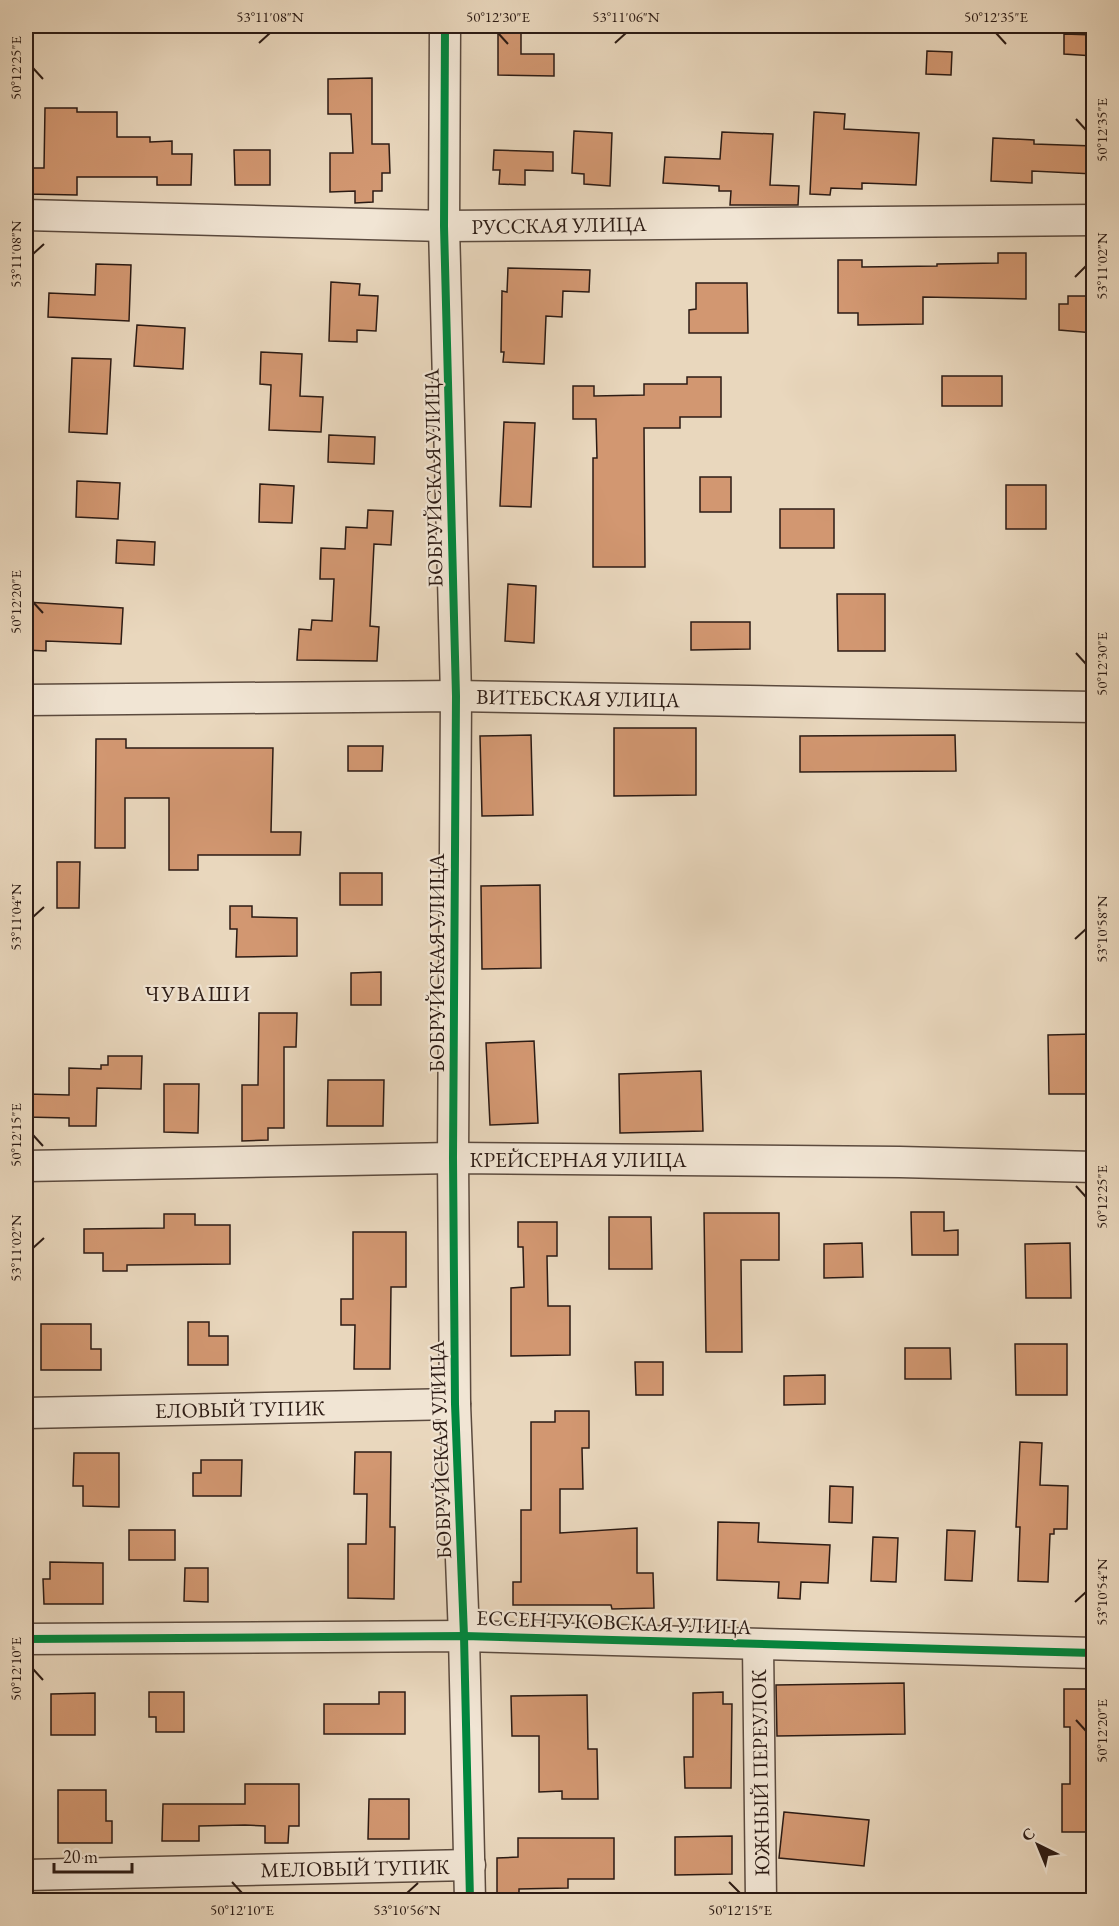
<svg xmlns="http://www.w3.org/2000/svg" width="1119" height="1926" viewBox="0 0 1119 1926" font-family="'EB Garamond',serif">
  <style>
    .building { fill: #d29771; stroke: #2c1b14; stroke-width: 1.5 }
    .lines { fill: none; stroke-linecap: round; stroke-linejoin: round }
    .minor-casing { stroke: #5b4a3e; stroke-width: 33 }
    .minor { stroke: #f1e5d4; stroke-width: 30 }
    .cycleway-casing { stroke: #f1e5d4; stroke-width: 11 }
    .cycleway { stroke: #00873e; stroke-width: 8 }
    .ticks { fill: none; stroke: #2c1b14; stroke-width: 2 }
    .labels { text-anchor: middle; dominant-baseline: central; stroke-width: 4.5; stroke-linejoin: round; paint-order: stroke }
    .street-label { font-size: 21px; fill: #2c1b14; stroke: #f1e5d4 }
    .neighbourhood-label { font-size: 22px; letter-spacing: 1.5px; fill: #2c1b14; stroke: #f1e5d4 }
    .neatline { fill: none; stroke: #2c1b14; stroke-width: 2 }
    .ticks-label { font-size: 15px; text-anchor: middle; fill: #2c1b14 }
  </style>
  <rect width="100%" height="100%" fill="#e9d7bd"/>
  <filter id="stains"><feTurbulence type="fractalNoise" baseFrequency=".00333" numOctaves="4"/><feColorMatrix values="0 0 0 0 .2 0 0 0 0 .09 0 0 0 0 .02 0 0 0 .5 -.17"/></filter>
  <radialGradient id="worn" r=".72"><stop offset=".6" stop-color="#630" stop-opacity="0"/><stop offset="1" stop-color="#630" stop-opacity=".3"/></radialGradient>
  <g class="building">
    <polygon points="498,26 521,26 521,54 554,54 554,76 498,75"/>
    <polygon points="1064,34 1094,35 1094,56 1064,54"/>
    <polygon points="927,51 952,52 951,75 926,74"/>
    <polygon points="372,78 372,144 389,144 390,173 382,173 382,191 373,191 373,202 355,203 355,191 330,192 330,153 353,153 351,114 328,114 328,79"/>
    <polygon points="45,108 77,108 77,112 117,112 117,137 150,137 150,142 172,141 172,154 192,154 191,185 157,185 157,177 77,177 77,195 26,194 26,168 44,168"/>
    <polygon points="814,112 845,114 844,129 919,133 916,185 862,183 862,189 831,188 830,195 810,194"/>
    <polygon points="574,131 612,133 610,186 584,184 584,174 572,173"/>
    <polygon points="722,132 773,134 770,185 799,186 798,205 730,205 731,191 719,191 719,186 663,183 665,157 720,159"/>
    <polygon points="993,138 1034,140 1034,144 1094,146 1094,174 1032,171 1032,183 991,181"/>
    <polygon points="234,150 270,150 270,185 235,185"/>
    <polygon points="494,150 553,152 553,171 525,170 525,185 499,184 500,170 493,170"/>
    <polygon points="998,253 1026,253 1026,299 923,297 923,324 858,325 858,313 838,313 838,260 862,260 862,267 937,266 937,264 998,263"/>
    <polygon points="96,264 131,265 129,321 48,317 49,293 95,295"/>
    <polygon points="508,268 590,270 589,292 563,291 562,317 546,316 544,364 503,362 504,352 501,352 502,291 507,292"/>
    <polygon points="331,282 360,284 359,295 378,296 376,331 357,330 357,342 329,341"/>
    <polygon points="696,283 747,283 748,333 689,333 689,310 696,309"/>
    <polygon points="1068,296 1094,296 1094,333 1059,330 1059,304 1068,304"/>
    <polygon points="137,325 185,328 183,369 134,366"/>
    <polygon points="261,352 302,354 300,396 323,397 321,432 269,430 271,385 260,384"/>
    <polygon points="72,358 111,359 107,434 69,432"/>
    <rect x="942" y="376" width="60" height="30"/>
    <polygon points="687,377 721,377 721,417 680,417 680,428 644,428 645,567 593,567 593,458 597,458 596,419 573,419 573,386 594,386 594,396 644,395 644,384 687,384"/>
    <polygon points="504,422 535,423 531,507 500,506"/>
    <polygon points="329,435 375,437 374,464 328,462"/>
    <rect x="700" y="477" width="31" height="35"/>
    <polygon points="77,481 120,483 118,519 76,517"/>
    <polygon points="260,484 294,486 292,523 259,522"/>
    <rect x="1006" y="485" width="40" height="44"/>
    <rect x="780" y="509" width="54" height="39"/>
    <polygon points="368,510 393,511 391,545 374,544 370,626 379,627 377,661 297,660 299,629 311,630 312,620 332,621 334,579 320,579 321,548 345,549 346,527 367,528"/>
    <polygon points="117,540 155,542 154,565 116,563"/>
    <polygon points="508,584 536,586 534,643 505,641"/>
    <polygon points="837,594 885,594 885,651 838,651"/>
    <polygon points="26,602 123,608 121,644 46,641 46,651 26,650"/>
    <polygon points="691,622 750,622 750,649 691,650"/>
    <polygon points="614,728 696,728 696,795 614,796"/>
    <polygon points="531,735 533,815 482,816 480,736"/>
    <polygon points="955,735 956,771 800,772 800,736"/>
    <polygon points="96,739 126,739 126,748 273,748 271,832 301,832 300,855 198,855 198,870 169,870 169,798 125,798 125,848 95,848"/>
    <polygon points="348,746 383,746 382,771 348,771"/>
    <polygon points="57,862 80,862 79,908 57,908"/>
    <rect x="340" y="873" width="42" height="32"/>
    <polygon points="540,885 541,968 482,969 481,886"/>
    <polygon points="230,906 252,906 252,917 297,918 297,956 236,957 237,929 230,929"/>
    <polygon points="381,972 381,1005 351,1005 351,973"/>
    <polygon points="259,1013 297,1013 296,1047 284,1047 284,1128 268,1128 268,1140 242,1141 242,1085 258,1085"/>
    <polygon points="1094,1034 1094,1094 1049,1094 1048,1035"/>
    <polygon points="534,1041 538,1123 490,1125 486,1043"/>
    <polygon points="108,1056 142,1056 141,1089 97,1088 96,1126 69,1126 69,1118 26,1117 26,1094 69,1095 69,1068 101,1069 101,1065 108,1065"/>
    <polygon points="701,1071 703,1131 620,1133 619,1074"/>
    <polygon points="328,1080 384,1080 383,1126 327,1126"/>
    <polygon points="164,1084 199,1084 198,1133 164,1132"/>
    <polygon points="911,1212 944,1212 944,1231 958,1230 958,1255 912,1255"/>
    <polygon points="704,1213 779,1213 779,1260 741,1260 742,1352 706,1352"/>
    <polygon points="164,1214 195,1214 195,1225 230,1225 230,1264 127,1265 127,1271 103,1271 103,1253 84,1253 84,1229 164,1228"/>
    <polygon points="609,1217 651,1217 652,1269 609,1269"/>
    <polygon points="518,1222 557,1222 557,1256 547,1256 548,1306 570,1306 570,1355 511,1356 511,1288 524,1287 523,1247 518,1247"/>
    <polygon points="353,1232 406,1232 406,1287 391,1287 390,1369 354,1369 355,1325 341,1325 341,1299 353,1299"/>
    <polygon points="862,1243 863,1277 824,1278 824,1244"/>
    <polygon points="1070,1243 1071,1298 1026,1298 1025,1244"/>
    <polygon points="188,1322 209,1322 209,1336 228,1336 228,1365 188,1365"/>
    <polygon points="41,1324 91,1324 91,1349 101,1349 101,1370 41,1370"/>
    <polygon points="1015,1344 1067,1344 1067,1395 1016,1395"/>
    <polygon points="905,1348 950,1348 951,1379 905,1379"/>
    <polygon points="635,1362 663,1362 663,1395 636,1395"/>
    <polygon points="825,1375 825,1404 784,1405 784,1376"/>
    <polygon points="555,1411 589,1411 589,1448 582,1448 583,1489 560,1489 560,1533 637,1528 637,1573 653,1573 654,1608 612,1609 611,1605 513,1605 513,1582 521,1582 521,1510 531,1510 531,1422 555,1422"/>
    <polygon points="1020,1442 1042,1443 1040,1485 1068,1486 1067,1529 1054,1529 1054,1534 1050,1534 1048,1582 1018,1581 1020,1527 1016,1527"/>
    <polygon points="355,1452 391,1452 390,1527 395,1527 394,1599 348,1598 348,1544 366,1544 367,1494 354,1494"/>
    <polygon points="74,1453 119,1453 119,1507 83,1506 83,1486 73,1486"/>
    <polygon points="201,1460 242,1460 241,1496 193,1496 193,1473 201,1473"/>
    <polygon points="830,1486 853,1487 852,1523 829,1522"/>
    <polygon points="718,1522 759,1523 758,1542 830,1545 828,1583 801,1582 800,1599 778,1598 779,1582 717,1580"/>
    <rect x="129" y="1530" width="46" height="30"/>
    <polygon points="947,1530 975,1531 972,1581 945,1580"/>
    <polygon points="873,1537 898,1538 896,1582 871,1581"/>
    <polygon points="50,1562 103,1563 103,1604 44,1604 43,1579 50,1579"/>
    <polygon points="185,1568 208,1568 208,1602 184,1601"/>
    <polygon points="904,1683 905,1734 777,1736 776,1685"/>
    <polygon points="1064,1689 1094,1689 1094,1832 1062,1832 1062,1784 1070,1784 1070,1727 1064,1727"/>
    <polygon points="149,1692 184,1692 184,1732 156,1732 156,1717 149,1717"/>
    <polygon points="379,1692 405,1692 405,1734 324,1734 324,1704 379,1704"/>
    <polygon points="723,1692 723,1704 732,1704 731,1788 685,1788 684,1757 693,1757 693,1693"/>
    <polygon points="95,1693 95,1735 51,1735 51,1694"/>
    <polygon points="587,1695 588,1749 597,1749 598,1799 562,1799 562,1791 539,1792 539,1736 512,1736 511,1696"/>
    <polygon points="245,1784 299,1784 299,1826 289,1826 288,1843 265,1843 265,1826 245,1825 199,1826 199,1841 162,1841 163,1804 245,1804"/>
    <polygon points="58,1790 106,1790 106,1821 112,1821 112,1843 58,1843"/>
    <polygon points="369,1799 409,1799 409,1839 368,1839"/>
    <polygon points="784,1812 869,1820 864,1866 779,1858"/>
    <polygon points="732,1836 732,1874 675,1875 675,1837"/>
    <polygon points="518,1838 614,1838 614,1879 568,1879 568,1888 519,1889 519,1897 497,1897 497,1858 518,1857"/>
  </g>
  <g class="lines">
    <defs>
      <g id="minor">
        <polyline points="445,26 444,226 456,696 453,1158 455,1404 464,1636 470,1900"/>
        <polyline points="26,215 444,226 1094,220"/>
        <polyline points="26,700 456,696 1094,707"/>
        <polyline points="26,1166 453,1158 900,1162 1094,1167"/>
        <polyline points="26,1413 455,1404"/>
        <polyline points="26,1639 464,1636 1094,1653"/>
        <polyline points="758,1645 761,1900"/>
        <polyline points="26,1875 470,1865"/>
      </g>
    </defs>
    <use href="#minor" class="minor-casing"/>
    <use href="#minor" class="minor"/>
    <defs>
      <g id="cycleway">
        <polyline points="445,26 444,226 456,696 453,1158 455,1404 464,1636 470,1900"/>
        <polyline points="26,1639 464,1636 1094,1653"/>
      </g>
    </defs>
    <use href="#cycleway" class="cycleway-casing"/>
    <use href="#cycleway" class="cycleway"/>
  </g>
  <path class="ticks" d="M498,33l10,11M996,33l10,11M259,43l11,-10M615,43l11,-10M33,68l10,11M1076,119l10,11M33,254l11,-10M1075,277l11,-11M33,602l10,11M1076,653l10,11M33,917l11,-10M1075,939l11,-10M33,1135l10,11M1076,1186l10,11M33,1248l11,-10M1075,1602l11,-10M33,1669l10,11M1076,1720l10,11M232,1882l10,11M729,1882l11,11M407,1893l11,-10"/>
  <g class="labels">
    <g class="street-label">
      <text transform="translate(559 225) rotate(-1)">РУССКАЯ УЛИЦА</text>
      <text transform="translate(433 478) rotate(-91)">БОБРУЙСКАЯ УЛИЦА</text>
      <text transform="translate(578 698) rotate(1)">ВИТЕБСКАЯ УЛИЦА</text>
      <text transform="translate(436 963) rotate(-90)">БОБРУЙСКАЯ УЛИЦА</text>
      <text x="578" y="1159">КРЕЙСЕРНАЯ УЛИЦА</text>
      <text transform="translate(240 1409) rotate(-1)">ЕЛОВЫЙ ТУПИК</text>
      <text transform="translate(440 1450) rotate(-92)">БОБРУЙСКАЯ УЛИЦА</text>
      <text transform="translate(614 1622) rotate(2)">ЕССЕНТУКОВСКАЯ УЛИЦА</text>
      <text transform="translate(760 1773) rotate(-91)">ЮЖНЫЙ ПЕРЕУЛОК</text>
      <text transform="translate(355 1868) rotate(-1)">МЕЛОВЫЙ ТУПИК</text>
    </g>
    <g class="neighbourhood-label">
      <text x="198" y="993">ЧУВАШИ</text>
    </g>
  </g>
  <rect width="1119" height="1926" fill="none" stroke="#e9d7bd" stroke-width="66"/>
  <g transform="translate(1038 1845) rotate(317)" stroke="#f1e5d4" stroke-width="4.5" paint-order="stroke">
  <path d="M0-4.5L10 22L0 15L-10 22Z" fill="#2c1b14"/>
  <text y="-9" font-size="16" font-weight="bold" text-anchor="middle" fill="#2c1b14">С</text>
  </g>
  <path d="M54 1863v9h78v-9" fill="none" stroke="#2c1b14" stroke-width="3"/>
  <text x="63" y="1863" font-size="18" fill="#2c1b14" stroke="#f1e5d4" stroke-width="4.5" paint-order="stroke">20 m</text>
  <rect x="33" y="33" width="1053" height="1860" class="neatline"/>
  <g class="ticks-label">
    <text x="270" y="22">53°11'08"N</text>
    <text x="498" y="22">50°12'30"E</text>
    <text x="626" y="22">53°11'06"N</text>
    <text x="996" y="22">50°12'35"E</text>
    <text transform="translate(16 68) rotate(-90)" y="5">50°12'25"E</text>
    <text transform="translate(1102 130) rotate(-90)" y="5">50°12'35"E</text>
    <text transform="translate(16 254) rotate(-90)" y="5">53°11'08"N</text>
    <text transform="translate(1102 266) rotate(-90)" y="5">53°11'02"N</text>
    <text transform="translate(16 602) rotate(-90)" y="5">50°12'20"E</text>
    <text transform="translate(1102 664) rotate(-90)" y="5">50°12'30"E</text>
    <text transform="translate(16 917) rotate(-90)" y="5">53°11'04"N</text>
    <text transform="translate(1102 929) rotate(-90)" y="5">53°10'58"N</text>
    <text transform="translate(16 1135) rotate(-90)" y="5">50°12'15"E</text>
    <text transform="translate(1102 1197) rotate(-90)" y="5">50°12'25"E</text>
    <text transform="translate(16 1248) rotate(-90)" y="5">53°11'02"N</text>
    <text transform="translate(1102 1592) rotate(-90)" y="5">53°10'54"N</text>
    <text transform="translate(16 1669) rotate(-90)" y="5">50°12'10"E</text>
    <text transform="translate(1102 1731) rotate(-90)" y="5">50°12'20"E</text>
    <text x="242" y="1915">50°12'10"E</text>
    <text x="407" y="1915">53°10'56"N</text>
    <text x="740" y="1915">50°12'15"E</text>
  </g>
  <rect width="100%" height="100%" filter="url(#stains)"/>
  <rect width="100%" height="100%" fill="url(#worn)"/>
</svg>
